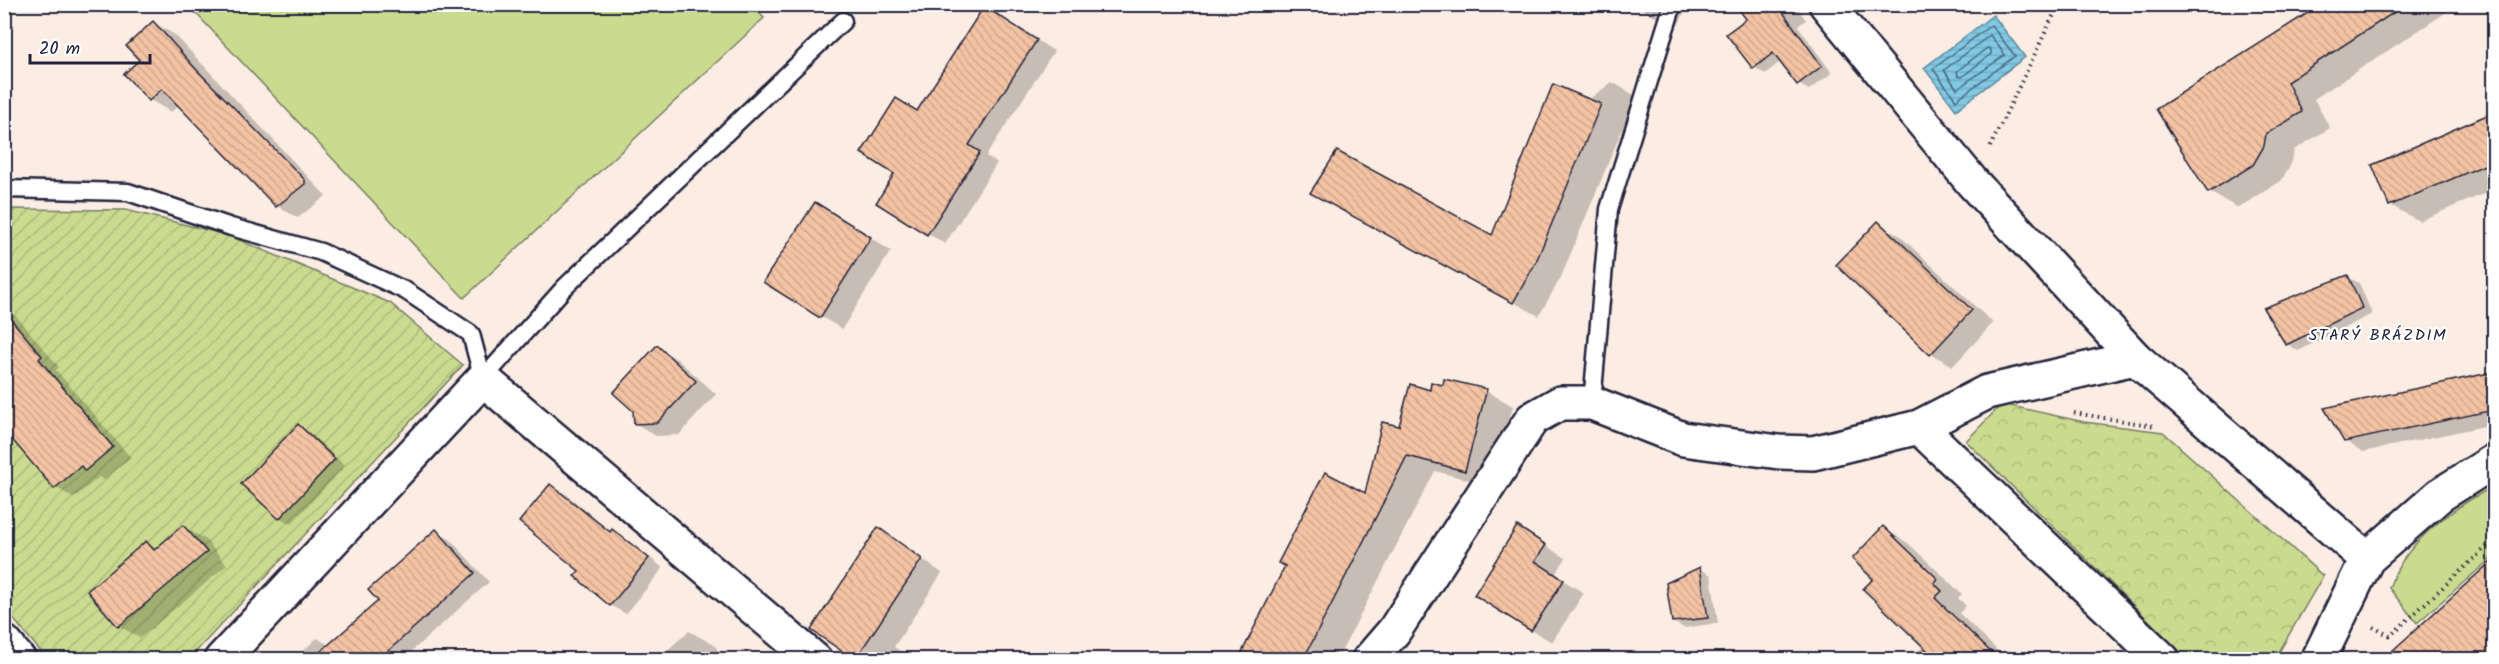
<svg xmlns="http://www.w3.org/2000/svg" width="2499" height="664" viewBox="0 0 2499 664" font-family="Kalam,sans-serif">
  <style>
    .grass { fill: #cadb8f; stroke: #767e65; stroke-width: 1.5 }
    .park { fill: url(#park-crowns); stroke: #767e65; stroke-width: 1.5 }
    .garden { fill: url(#garden-furrows); stroke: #767e65; stroke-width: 1.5 }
    .water { fill: url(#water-rules); stroke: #5c86a0; stroke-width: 1.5 }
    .shadow { fill: #0003 }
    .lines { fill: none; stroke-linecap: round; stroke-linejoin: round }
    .shore { stroke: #48657e; stroke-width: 1.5 }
    .building { fill: url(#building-back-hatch); stroke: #22223b; stroke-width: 1.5 }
    .service-casing { stroke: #22223b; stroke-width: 21 }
    .minor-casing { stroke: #22223b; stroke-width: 38 }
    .tertiary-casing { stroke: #22223b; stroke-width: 38 }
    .path { stroke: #22223b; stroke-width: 4; stroke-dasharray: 1.5 4.5; stroke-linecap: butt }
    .service { stroke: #fff; stroke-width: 16 }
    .minor { stroke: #fff; stroke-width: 33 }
    .tertiary { stroke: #fff; stroke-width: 33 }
    .labels { text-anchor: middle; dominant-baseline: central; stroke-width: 4.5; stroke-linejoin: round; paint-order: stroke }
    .neighbourhood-label { font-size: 16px; letter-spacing: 1.5px; fill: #22223b; stroke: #fff }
  </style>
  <defs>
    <pattern id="park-crowns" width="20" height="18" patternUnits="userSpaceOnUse" patternTransform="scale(1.5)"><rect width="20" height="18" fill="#cadb8f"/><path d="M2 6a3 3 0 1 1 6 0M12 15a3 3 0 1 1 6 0" fill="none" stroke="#adbc7c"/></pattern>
    <pattern id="garden-furrows" width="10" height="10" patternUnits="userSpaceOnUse" patternTransform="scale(1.5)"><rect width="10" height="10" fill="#cadb8f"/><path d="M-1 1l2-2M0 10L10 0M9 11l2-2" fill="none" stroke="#adbc7c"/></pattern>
    <pattern id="water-rules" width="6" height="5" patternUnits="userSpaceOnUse" patternTransform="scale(1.5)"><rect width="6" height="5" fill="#82c9e3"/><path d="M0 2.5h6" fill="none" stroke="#70acc4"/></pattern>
    <pattern id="building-back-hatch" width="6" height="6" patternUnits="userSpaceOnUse" patternTransform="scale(1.5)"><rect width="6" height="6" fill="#f3c3a3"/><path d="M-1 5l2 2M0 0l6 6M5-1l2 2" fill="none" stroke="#d0a78d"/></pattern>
  </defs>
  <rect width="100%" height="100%" fill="#fbede3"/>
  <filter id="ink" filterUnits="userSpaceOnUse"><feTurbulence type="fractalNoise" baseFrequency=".0167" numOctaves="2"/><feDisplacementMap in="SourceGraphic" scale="12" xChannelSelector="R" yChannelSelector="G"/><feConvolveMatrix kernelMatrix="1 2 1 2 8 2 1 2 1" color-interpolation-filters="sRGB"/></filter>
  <g filter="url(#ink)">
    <g class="grass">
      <polygon points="751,4 764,18 464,298 188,5"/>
      <path d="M2494,486v70l-77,67 -28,-35c15,-46 64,-80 105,-102z"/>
    </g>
    <polygon class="park" points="2002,404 2084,422 2163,432 2323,576 2275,659 2188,659 1966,441"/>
    <polygon class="garden" points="4,209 126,210 227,235 390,303 463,365 189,659 47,659 5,609"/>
    <polygon class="water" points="1993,15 2025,57 1956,110 1924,68"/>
    <g class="shadow">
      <polygon points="1634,4 1689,4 1676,29"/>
      <polygon points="1737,4 1795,4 1806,20 1798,26 1832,73 1809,90 1798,84 1781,61 1765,74 1754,67 1748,19"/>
      <polygon points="2323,4 2459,4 2314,99 2330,128 2294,150 2292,162 2281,181 2238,208 2209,192"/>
      <polygon points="1002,18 1054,51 986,156 997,163 945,244 878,202 896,173 918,112"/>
      <polygon points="153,22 175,35 326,196 298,218 277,206 179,105 171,112 150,100 141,60"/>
      <polygon points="1612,82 1636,96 1561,277 1539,316 1338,207 1493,237 1588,100"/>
      <polygon points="2494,114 2494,194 2493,190 2419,221 2390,205 2374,165"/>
      <polygon points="837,216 891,251 842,329 820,316"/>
      <polygon points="1878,223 1899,235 1993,323 1953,366 1931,354 1838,265"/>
      <polygon points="2348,277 2359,283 2372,314 2298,351 2287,344"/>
      <polygon points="4,310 17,317 59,367 56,370 131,458 104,480 99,477 74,498 55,487 4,428"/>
      <polygon points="657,347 678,360 716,394 679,435 656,436 635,423"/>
      <polygon points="2494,374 2494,424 2363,452 2345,441 2326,409"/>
      <polygon points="1486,391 1513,406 1492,486 1435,471 1337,660 1239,660 1287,567 1366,495 1400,428 1431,392"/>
      <polygon points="298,426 309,432 345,466 291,524 280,518"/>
      <polygon points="550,486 566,494 612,532 628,540 663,568 626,614 610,605 581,571"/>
      <polygon points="183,527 205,539 227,565 140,638 119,626 146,543 157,549"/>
      <polygon points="1517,528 1566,558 1555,575 1584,593 1552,642 1531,630"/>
      <polygon points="1883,528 1908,543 1962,594 1958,598 1966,606 1959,613 2007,660 1910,660 1924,645 1875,578"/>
      <polygon points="879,529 942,573 894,647 913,660 859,660 813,629"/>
      <polygon points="437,531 451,540 489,582 402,660 293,660 317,638 329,645 380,602"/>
      <polygon points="2494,561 2494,660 2391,660 2401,645"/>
      <polygon points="1700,569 1711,575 1718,623 1684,628 1673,622"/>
      <polygon points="689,631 714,645 726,660 656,660"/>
    </g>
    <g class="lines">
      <g class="shore">
        <polygon points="1991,25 2015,56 1956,100 1933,69"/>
        <polygon points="1990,35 2005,55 1957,89 1944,70"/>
        <polygon points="1987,48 1991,49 1991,54 1962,77 1958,76 1957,71"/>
      </g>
    </g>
    <g class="building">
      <polygon points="1735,4 1777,4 1822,66 1797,85 1773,53 1753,69 1726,34 1746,19"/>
      <polygon points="2322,4 2407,4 2287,82 2302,112 2266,134 2264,146 2253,165 2208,193 2156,109"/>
      <polygon points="984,6 1037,40 969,145 980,152 927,235 876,203 894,174 861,153 896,98 917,111"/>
      <polygon points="153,21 195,68 305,180 305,184 276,207 162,89 149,101 124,74 139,60 126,46"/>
      <polygon points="1553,84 1601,104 1536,262 1513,303 1310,193 1337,151 1492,235"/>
      <polygon points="2494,112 2494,161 2389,206 2372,165"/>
      <polygon points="815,202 871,237 820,318 763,282"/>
      <polygon points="1878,221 1972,310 1930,355 1836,265"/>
      <polygon points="2348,275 2362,308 2286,345 2263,308"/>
      <polygon points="4,311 42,356 39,359 113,447 85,471 81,466 54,489 4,430"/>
      <polygon points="657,345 696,381 657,423 634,424 633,411 613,393"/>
      <polygon points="2494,372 2494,410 2344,442 2324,408"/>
      <polygon points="1444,379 1487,389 1465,471 1407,456 1303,660 1238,660 1285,566 1278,563 1325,472 1365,493 1382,422 1399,426 1410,384 1430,390 1431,382 1443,385"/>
      <polygon points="298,424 335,459 279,519 241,484"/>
      <polygon points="550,484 610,532 612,529 649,558 610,606 574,576 579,571 519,522"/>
      <polygon points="183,525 207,552 118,627 87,591 146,541 154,550"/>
      <polygon points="1517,526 1546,545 1535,561 1564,580 1531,631 1474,595"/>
      <polygon points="1883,526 1938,579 1934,583 1942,591 1935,598 1999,660 1937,660 1863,589 1873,579 1852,559"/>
      <polygon points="878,527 922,559 855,660 811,630"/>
      <polygon points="436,529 475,573 378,660 311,660 378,601 368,590"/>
      <polygon points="2494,559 2494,660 2382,660"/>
      <polygon points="1700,567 1708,618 1672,622 1666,583"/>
    </g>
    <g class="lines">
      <defs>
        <g id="service">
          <polyline points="4,189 128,192 231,227 321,252 406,291 471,334 483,379 564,288 843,21"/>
          <polyline points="1592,403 1609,209 1673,4"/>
        </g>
        <g id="minor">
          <polyline points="1826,4 1972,182 2135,358 2367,559"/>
          <polyline points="1919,427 2163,660"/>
          <polyline points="4,642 19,660"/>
          <polyline points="221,660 483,379 815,660"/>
          <polyline points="1369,660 1394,631 1532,419 1560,403 1592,403 1683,439 1779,452 1813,453 1919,427 1987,392 2135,358"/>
        </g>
        <polyline id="tertiary" points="2318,660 2367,559 2440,495 2494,461"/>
      </defs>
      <use href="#service" class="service-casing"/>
      <use href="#minor" class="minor-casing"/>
      <use href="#tertiary" class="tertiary-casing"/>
      <g class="path">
        <polyline points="1990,147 2059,4"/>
        <polyline points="2074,413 2155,426"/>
        <polyline points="2373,627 2390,636 2494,540"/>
      </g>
      <use href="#service" class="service"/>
      <use href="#minor" class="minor"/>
      <use href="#tertiary" class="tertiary"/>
    </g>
  </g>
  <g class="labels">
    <g class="neighbourhood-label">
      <text x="2378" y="335">STARÝ BRÁZDIM</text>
    </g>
  </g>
  <rect width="2499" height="664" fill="none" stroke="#fff" stroke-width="24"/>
  <rect x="12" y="12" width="2475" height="640" fill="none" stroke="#22223b" stroke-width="2" filter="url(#ink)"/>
  <path d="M30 54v9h120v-9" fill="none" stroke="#22223b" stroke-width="3"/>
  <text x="39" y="54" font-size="18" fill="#22223b" stroke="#ffffff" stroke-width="4.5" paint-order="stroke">20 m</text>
</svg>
